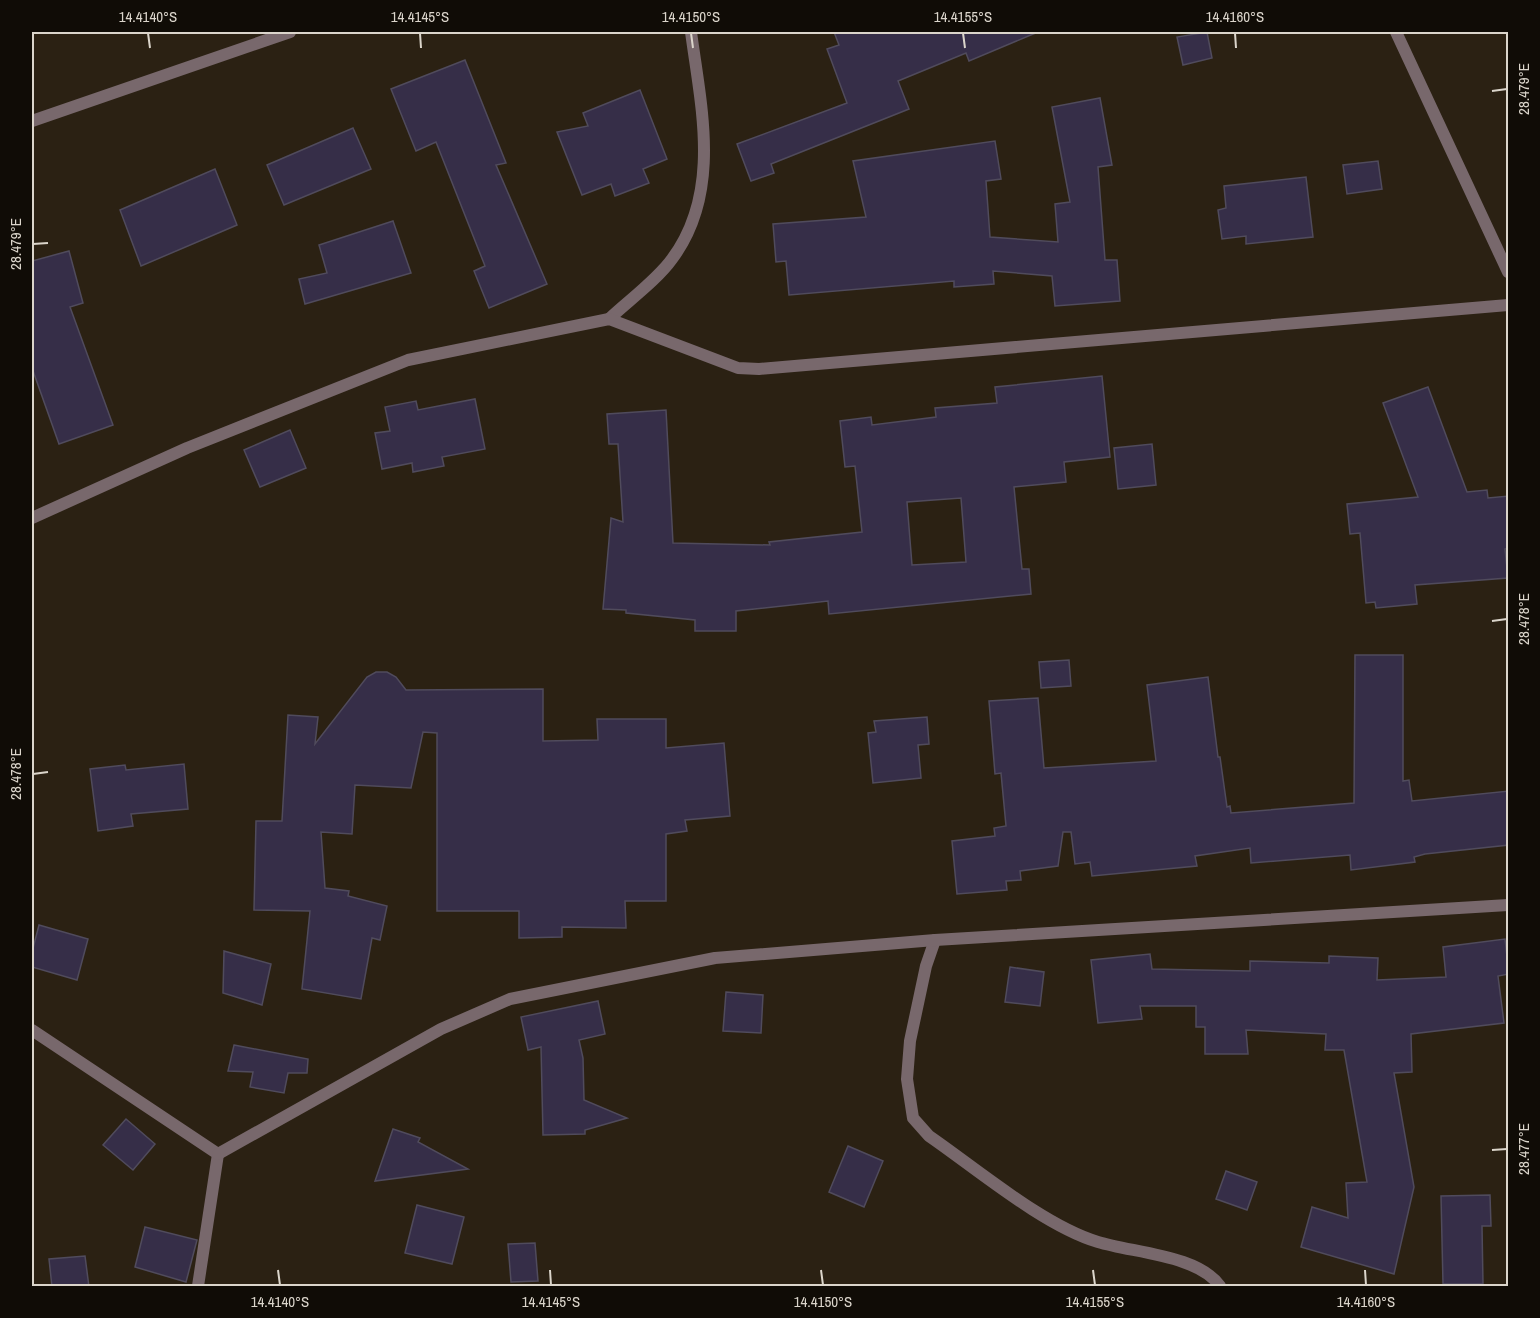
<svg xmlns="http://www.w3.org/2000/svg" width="1540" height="1318" viewBox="0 0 1540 1318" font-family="'Archivo Narrow',sans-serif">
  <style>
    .building { fill: #362e48; stroke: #504b5c; stroke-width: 1.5; fill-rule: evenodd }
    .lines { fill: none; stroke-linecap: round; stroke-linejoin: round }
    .minor { stroke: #78686c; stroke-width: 12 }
    .ticks { fill: none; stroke: #dbd5cb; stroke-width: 2 }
    .neatline { fill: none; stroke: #dbd5cb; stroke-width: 2 }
    .ticks-label { font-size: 15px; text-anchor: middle; fill: #dbd5cb }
  </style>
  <rect width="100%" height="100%" fill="#2b2113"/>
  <g class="building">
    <polygon points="834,32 1038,32 969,61 966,53 898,81 909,109 771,164 774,173 751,181 737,144 847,103 827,49 839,45"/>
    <polygon points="1207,32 1212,58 1183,65 1177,37"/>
    <polygon points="465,60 506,163 496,165 547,284 489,308 474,271 485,266 436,142 416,151 391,89"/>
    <polygon points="640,90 667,159 643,169 649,183 615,196 611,184 582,195 557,132 588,126 583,113"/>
    <polygon points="1100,98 1112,165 1098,167 1105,260 1117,260 1120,301 1055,306 1052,276 993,271 994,284 954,287 954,281 789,295 786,261 776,262 773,224 866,217 853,161 995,141 1001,179 986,181 990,237 1058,242 1055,204 1070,202 1052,107"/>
    <polygon points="353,128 371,169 284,205 267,165"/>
    <polygon points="1378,161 1382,189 1347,194 1343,165"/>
    <polygon points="215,169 237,225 141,266 120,210"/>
    <polygon points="1306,177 1313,237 1246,244 1246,236 1222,239 1218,210 1226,208 1224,186"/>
    <polygon points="393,221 411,273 305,304 299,279 327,273 319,245"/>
    <polygon points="69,251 83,303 70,307 113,425 59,444 32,368 32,261"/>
    <path d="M1102,376l8,81 -46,5 2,20 -52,5 8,82h7l2,25 -202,20 -1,-13 -92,10v20h-41v-11l-69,-7v-3l-23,-1 8,-91 12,4 -5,-78h-9l-2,-30 59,-4 7,133 97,2 -1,-3 93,-10 -7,-66 -10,1 -5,-46 31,-4 1,8 64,-8 -1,-9 62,-5 -2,-16zM961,498l5,64 -54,3 -5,-63z"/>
    <polygon points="1428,387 1467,492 1487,490 1488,498 1509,496 1509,548 1505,549 1508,578 1415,585 1417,604 1376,608 1375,602 1366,603 1360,533 1350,534 1347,504 1418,497 1383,403"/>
    <polygon points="475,399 485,449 442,457 444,466 413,472 412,463 382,469 375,433 390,431 385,407 416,401 418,410"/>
    <polygon points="290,430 306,468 260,487 244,450"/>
    <polygon points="1152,444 1156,485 1118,489 1114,448"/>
    <polygon points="1355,655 1403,655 1403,781 1409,780 1412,801 1509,791 1509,845 1425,854 1414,857 1415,862 1351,870 1350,855 1251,863 1250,848 1195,856 1197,866 1092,876 1090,862 1075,864 1071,832 1063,832 1058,866 1020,871 1021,880 1006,881 1007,890 957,894 952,841 995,836 994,828 1006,826 1001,773 995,774 989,701 1038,698 1044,768 1156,761 1147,685 1208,677 1218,757 1220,757 1227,807 1230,806 1231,813 1354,803"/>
    <polygon points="1069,660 1071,686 1041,688 1039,662"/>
    <polygon points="376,672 387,672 396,677 406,690 543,689 543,741 598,740 597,719 666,719 666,748 724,743 730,816 685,820 687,831 666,834 666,901 625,901 626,928 562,927 562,937 519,938 519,911 437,911 437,733 423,732 411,788 355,785 352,834 321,832 325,888 349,891 348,896 387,906 380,940 372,938 361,999 302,989 310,911 254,910 256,821 282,821 288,715 318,717 315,744 367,677"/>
    <polygon points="927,717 929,744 918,745 921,778 873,783 868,733 876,732 874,721"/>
    <polygon points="184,764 188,809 131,814 133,826 98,831 90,769 125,765 126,770"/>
    <polygon points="39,925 88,939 77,980 32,967 32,952"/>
    <polygon points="1505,939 1509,974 1498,976 1504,1023 1411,1034 1412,1072 1394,1073 1414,1187 1394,1274 1301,1247 1312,1207 1348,1218 1346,1183 1367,1182 1344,1050 1325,1050 1326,1034 1246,1030 1248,1054 1205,1054 1205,1027 1196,1027 1196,1006 1140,1006 1142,1019 1098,1023 1091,960 1150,954 1152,969 1250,971 1250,961 1329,963 1329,956 1378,958 1377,980 1446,977 1443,947"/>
    <polygon points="224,951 271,964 262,1005 223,993"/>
    <polygon points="1010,967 1044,972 1040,1006 1005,1002"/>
    <polygon points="726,992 763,995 761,1033 723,1031"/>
    <polygon points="598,1001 605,1034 579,1040 583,1058 584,1100 627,1118 585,1130 585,1134 543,1135 541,1047 528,1050 521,1017"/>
    <polygon points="234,1045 308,1059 307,1073 288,1073 284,1093 250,1087 253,1072 228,1071"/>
    <polygon points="126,1119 155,1144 133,1170 103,1145"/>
    <polygon points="393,1129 420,1138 418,1142 468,1169 375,1181"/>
    <polygon points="848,1146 883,1161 864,1207 829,1192"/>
    <polygon points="1226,1171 1257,1182 1247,1210 1216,1199"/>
    <polygon points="1490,1195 1491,1226 1482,1226 1483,1284 1443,1284 1441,1196"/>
    <polygon points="417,1205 464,1217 452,1264 405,1253"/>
    <polygon points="145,1227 197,1240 186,1282 135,1267"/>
    <polygon points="535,1243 538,1281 511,1282 508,1244"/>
    <polygon points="85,1256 89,1287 52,1287 49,1259"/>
  </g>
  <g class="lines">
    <g class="minor">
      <polyline points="1396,32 1508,272"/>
      <polyline points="32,121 290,32"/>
      <path d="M609,319c19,-18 48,-39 63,-60 50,-67 29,-152 19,-227"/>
      <polyline points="32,518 187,448 408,360 609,319 738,368 759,369 1508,305"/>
      <path d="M935,940l-9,26 -16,75 -3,38 6,39 16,18c48,33 115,90 169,106 36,11 100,13 122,44"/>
      <polyline points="32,1030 218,1154 198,1286"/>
      <polyline points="218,1154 441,1029 510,999 715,958 935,940 1508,905"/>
    </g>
  </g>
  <path class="ticks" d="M148,33l2,15M420,33l1,15M691,33l2,15M963,33l2,15M1235,33l1,15M1492,91l15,-2M33,244l15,-1M1492,621l15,-2M33,774l15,-2M1492,1150l15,-1M278,1270l2,15M550,1270l1,15M821,1270l2,15M1093,1270l2,15M1365,1270l1,15"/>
  <rect width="1540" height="1318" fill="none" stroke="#100c06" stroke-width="66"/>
  <rect x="33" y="33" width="1474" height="1252" class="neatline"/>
  <g class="ticks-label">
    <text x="148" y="22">14.4140°S</text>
    <text x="420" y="22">14.4145°S</text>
    <text x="691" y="22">14.4150°S</text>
    <text x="963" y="22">14.4155°S</text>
    <text x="1235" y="22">14.4160°S</text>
    <text transform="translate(1524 89) rotate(-90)" y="5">28.479°E</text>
    <text transform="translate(16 244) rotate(-90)" y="5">28.479°E</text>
    <text transform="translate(1524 619) rotate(-90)" y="5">28.478°E</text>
    <text transform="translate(16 774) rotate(-90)" y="5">28.478°E</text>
    <text transform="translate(1524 1149) rotate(-90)" y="5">28.477°E</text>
    <text x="280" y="1307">14.4140°S</text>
    <text x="551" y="1307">14.4145°S</text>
    <text x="823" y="1307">14.4150°S</text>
    <text x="1095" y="1307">14.4155°S</text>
    <text x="1366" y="1307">14.4160°S</text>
  </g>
</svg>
